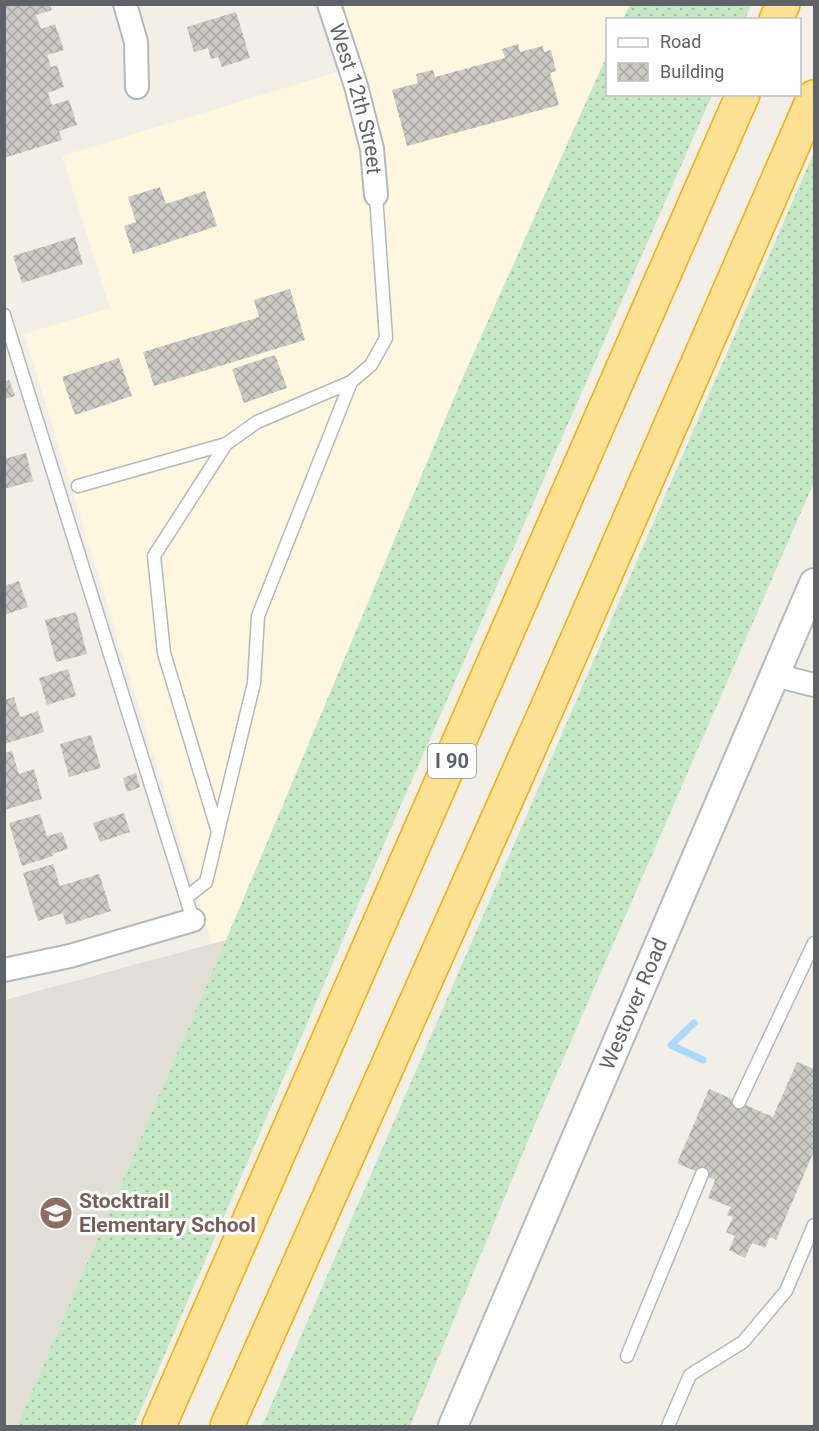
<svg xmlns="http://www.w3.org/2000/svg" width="819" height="1431" viewBox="0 0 819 1431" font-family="Roboto,sans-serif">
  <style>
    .commercial { fill: #fef7e0 }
    .education { fill: #e1ded6 }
    .grass { fill: url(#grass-dots) }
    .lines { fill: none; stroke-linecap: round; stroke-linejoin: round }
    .stream { stroke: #aadaff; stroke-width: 7 }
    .building { fill: url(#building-cross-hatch) }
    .service-casing { stroke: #b5b8bc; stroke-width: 15 }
    .minor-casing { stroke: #b5b8bc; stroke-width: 26 }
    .tertiary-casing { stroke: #b5b8bc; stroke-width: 32 }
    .motorway-casing { stroke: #f9ab00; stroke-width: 36 }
    .service { stroke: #fff; stroke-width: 12 }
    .minor { stroke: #fff; stroke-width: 22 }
    .tertiary { stroke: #fff; stroke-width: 28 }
    .motorway { stroke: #fde293; stroke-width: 33 }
    .labels { text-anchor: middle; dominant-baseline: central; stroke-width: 6; stroke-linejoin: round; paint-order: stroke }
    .shield { fill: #fff; stroke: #8f9295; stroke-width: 1.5 }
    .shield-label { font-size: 20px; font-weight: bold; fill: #5f6368 }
    .street-label { font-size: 21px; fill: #5f6368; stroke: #fff }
    .education-label { font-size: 21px; font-weight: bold; fill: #785e54; stroke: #fff; text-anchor: start }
  </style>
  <defs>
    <pattern id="grass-dots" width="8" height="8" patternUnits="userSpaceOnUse" patternTransform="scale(1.5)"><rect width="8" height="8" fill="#c5e8c5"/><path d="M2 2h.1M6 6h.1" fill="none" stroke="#a3c0a4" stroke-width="1.8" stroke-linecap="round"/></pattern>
    <pattern id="building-cross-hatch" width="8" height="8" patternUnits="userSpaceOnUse" patternTransform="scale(1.5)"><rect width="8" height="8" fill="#cccac5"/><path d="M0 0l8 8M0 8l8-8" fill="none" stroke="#a9a8a4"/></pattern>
  </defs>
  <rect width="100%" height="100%" fill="#f1efe8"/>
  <polygon class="commercial" points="341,5 630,5 623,19 608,20 607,55 460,384 226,940 212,944 24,334 110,308 62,156 360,65"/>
  <polygon class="education" points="226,940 17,1426 5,1426 5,1000"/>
  <g class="grass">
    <polygon points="630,5 630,4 751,5 745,19 623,19"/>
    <polygon points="607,55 608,94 712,95 397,814 134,1426 17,1426 226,940 460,384"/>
    <polygon points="814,152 814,482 535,1124 410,1426 262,1426"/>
  </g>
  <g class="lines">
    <polyline class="stream" points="694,1023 671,1045 703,1060"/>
  </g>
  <g class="building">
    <polygon points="4,4 50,4 52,10 36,15 41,29 55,24 64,50 47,55 51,67 57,65 64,87 48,93 52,105 69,100 77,125 59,131 62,140 4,158"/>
    <polygon points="236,12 250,58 222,67 218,57 211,59 208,48 194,52 187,27"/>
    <polygon points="518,44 520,52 543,46 544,52 551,50 556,71 550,73 559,105 407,146 392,90 418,83 416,74 433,70 435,77 505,58 502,49"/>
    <polygon points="160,187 166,204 205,191 217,226 133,254 124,226 136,222 128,197"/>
    <polygon points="75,237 83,264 22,283 13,256"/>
    <polygon points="290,289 305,340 154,386 143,352 259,317 254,300"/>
    <polygon points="275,355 287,388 244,403 232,369"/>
    <polygon points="119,358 132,396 75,415 62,377"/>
    <polygon points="9,380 15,396 4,399 4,382"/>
    <polygon points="26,453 33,481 4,489 4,459"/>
    <polygon points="19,581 28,607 4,615 4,586"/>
    <polygon points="76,612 87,654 56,662 45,620"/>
    <polygon points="68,669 76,696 47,705 39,678"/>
    <polygon points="14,697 20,717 38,711 44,732 4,744 4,700"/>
    <polygon points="91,735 101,768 69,777 60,744"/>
    <polygon points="12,751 19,774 34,769 42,799 4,810 4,753"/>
    <polygon points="136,773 140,787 127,792 123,778"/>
    <polygon points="124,813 130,832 100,842 93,823"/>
    <polygon points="40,814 47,836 62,832 68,849 52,854 53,856 22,866 9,823"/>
    <polygon points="53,864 60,886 99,874 111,911 66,925 63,913 38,921 23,873"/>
    <polygon points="797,1062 814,1069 814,1151 776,1240 770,1237 765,1248 752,1243 745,1258 729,1250 735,1236 726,1232 733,1217 727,1215 731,1207 708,1198 715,1180 677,1163 709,1089 773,1117"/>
  </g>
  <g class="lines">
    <defs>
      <g id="service">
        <polyline points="4,315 193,920"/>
        <polyline points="78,486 226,444"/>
        <polyline points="218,831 254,683 258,616 351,382"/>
        <polyline points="187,897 206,882 218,832 164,653 154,556 226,444 257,422 351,382 371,365 386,338 376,195"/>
        <polyline points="739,1102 814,943"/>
        <polyline points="627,1356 702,1174"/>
        <polyline points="668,1426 690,1375 743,1342 786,1291 814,1225"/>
      </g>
      <g id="minor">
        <polyline points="125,4 136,42 137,87"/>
        <path id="s1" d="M329,4l27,82 16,63 4,46"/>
        <polyline points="775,675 814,685"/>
        <polyline points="4,970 70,956 193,920"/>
      </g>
      <g id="tertiary">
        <path id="s2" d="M453,1426l361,-843"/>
      </g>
      <g id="motorway">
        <polyline points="776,20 783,4"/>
        <polyline points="159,1426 743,94"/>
        <polyline points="227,1426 548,706 814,97"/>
      </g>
    </defs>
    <use href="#service" class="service-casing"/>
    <use href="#minor" class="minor-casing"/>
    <use href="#tertiary" class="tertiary-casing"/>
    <use href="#motorway" class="motorway-casing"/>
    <use href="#service" class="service"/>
    <use href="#minor" class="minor"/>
    <use href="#tertiary" class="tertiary"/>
    <use href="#motorway" class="motorway"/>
  </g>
  <defs>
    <symbol id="school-disc" viewBox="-11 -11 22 22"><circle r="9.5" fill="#8d6e63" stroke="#fff"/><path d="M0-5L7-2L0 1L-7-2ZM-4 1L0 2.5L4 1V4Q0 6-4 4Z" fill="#fff"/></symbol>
  </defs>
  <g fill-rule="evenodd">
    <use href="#school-disc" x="37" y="1194" width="38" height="38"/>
  </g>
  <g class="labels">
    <rect class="shield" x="428" y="744" width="48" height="34" rx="4.5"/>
    <g class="shield-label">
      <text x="452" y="761">I 90</text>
    </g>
    <g class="street-label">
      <text stroke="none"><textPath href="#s1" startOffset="99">West 12th Street</textPath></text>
      <text stroke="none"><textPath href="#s2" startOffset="459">Westover Road</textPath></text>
    </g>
    <g class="education-label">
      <text x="79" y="1201">Stocktrail<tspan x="79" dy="24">Elementary School</tspan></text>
    </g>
  </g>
  <rect width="819" height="1431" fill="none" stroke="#5f6368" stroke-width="12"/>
  <rect x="606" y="18" width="195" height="78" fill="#ffffff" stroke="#bfc1c3" stroke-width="1.5"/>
  <rect x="618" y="38" width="30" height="9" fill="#ffffff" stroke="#bfc1c3" stroke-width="1.5"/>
  <text x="660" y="48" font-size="18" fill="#5f6368">Road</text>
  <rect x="618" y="63" width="30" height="18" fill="url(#building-cross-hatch)" stroke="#bfc1c3" stroke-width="1.5"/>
  <text x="660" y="78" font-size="18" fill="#5f6368">Building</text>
</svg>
